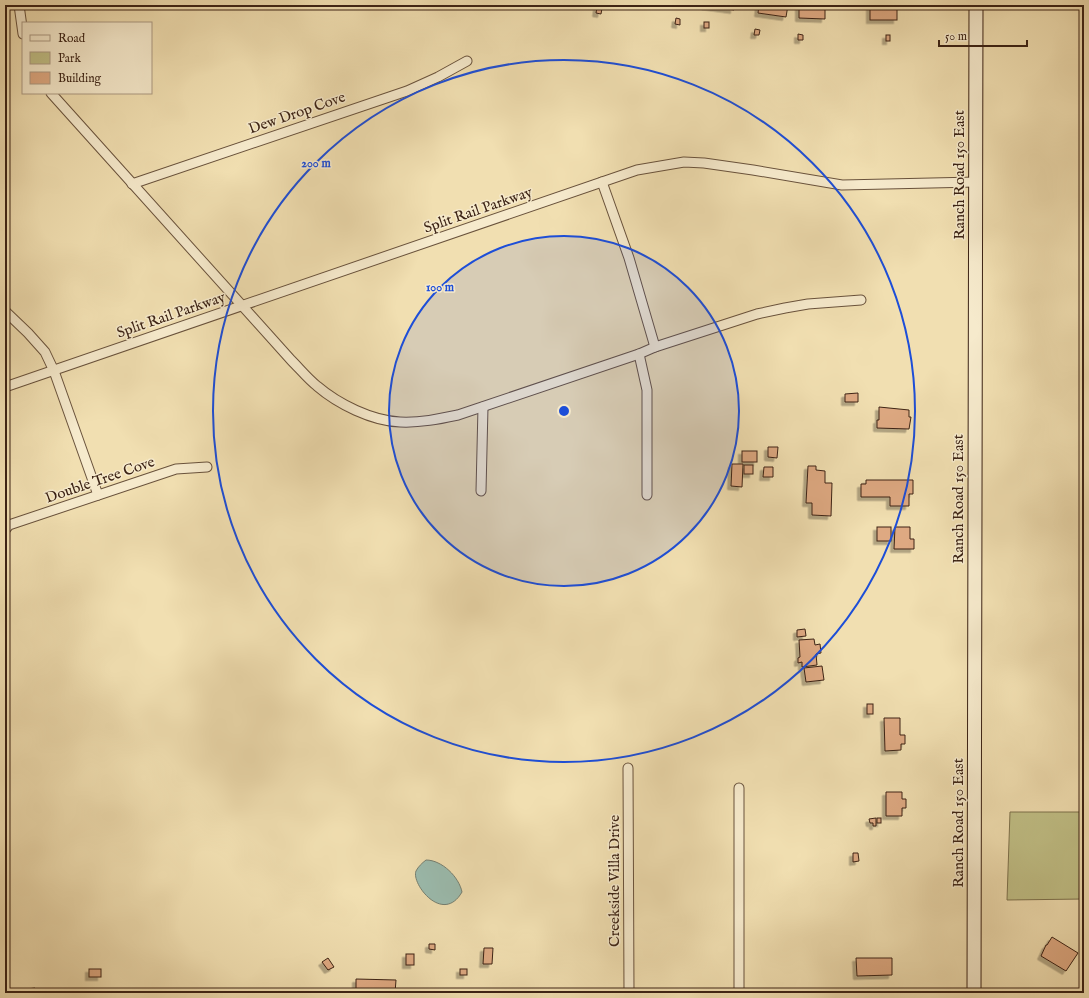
<svg xmlns="http://www.w3.org/2000/svg" width="1089" height="998" viewBox="0 0 1089 998" font-family="'IM FELL English',serif">
  <style>
    .green { fill: #c1c087; stroke: #7e724e }
    .water { fill: #9bbcaf; stroke: #757f71 }
    .building { fill: #dea982; stroke: #3c2315; filter: url(#shadow) }
    .lines { fill: none; stroke-linecap: round; stroke-linejoin: round }
    .minor-casing { stroke: #69523c; stroke-width: 11 }
    .secondary-casing { stroke: #3c2315; stroke-width: 15 }
    .minor { stroke: #f6eacc; stroke-width: 9 }
    .secondary { stroke: #f6eacc; stroke-width: 13 }
    .ring { fill: none; stroke: #1d4ed8; stroke-width: 2 }
    .labels { text-anchor: middle; dominant-baseline: central; stroke-width: 3; stroke-linejoin: round; paint-order: stroke }
    .street-label { font-size: 15px; fill: #3c2315; stroke: #f6eacc }
    .centre { fill: #1d4ed8; stroke: #f6eacc; stroke-width: 2 }
    .ring-label { font-size: 12px; text-anchor: middle; font-weight: bold; fill: #1d4ed8; stroke: #f6eacc; stroke-width: 3; stroke-linejoin: round; paint-order: stroke }
  </style>
  <defs>
    <filter id="shadow"><feDropShadow dx="-3.5" dy="3.5" stdDeviation="0" flood-color="#0004"/></filter>
  </defs>
  <rect width="100%" height="100%" fill="#f1dfb1"/>
  <filter id="stains"><feTurbulence type="fractalNoise" baseFrequency=".005" numOctaves="4"/><feColorMatrix values="0 0 0 0 .2 0 0 0 0 .09 0 0 0 0 .02 0 0 0 .5 -.17"/></filter>
  <radialGradient id="worn" r=".72"><stop offset=".6" stop-color="#630" stop-opacity="0"/><stop offset="1" stop-color="#630" stop-opacity=".3"/></radialGradient>
  <polygon class="green" points="1010,812 1084,812 1084,899 1007,900"/>
  <path class="water" d="M426,860c16,0 33,17 36,32 -19,33 -51,-8 -46,-21 2,-4 6,-8 10,-11z"/>
  <g class="building">
    <polygon points="706,5 734,5 734,10 705,6"/>
    <polygon points="759,5 788,5 786,17 758,13"/>
    <polygon points="799,5 825,5 825,19 799,18"/>
    <rect x="870" y="5" width="27" height="15"/>
    <polygon points="597,7 602,8 601,14 596,13"/>
    <polygon points="676,18 680,19 680,25 675,24"/>
    <rect x="704" y="22" width="5" height="6"/>
    <polygon points="755,29 760,30 759,35 754,35"/>
    <polygon points="798,34 803,35 803,40 798,40"/>
    <rect x="886" y="35" width="4" height="6"/>
    <polygon points="858,393 858,402 845,402 845,394"/>
    <polygon points="879,407 909,410 909,417 911,417 909,429 877,428 877,420 879,420"/>
    <polygon points="768,447 778,447 777,458 768,457"/>
    <rect x="742" y="451" width="15" height="11"/>
    <polygon points="732,464 743,464 742,487 731,486"/>
    <rect x="744" y="465" width="9" height="9"/>
    <polygon points="808,466 816,466 816,470 825,471 825,483 832,483 831,516 812,515 812,503 806,503"/>
    <polygon points="764,467 773,467 773,477 763,477"/>
    <polygon points="866,480 913,480 913,494 909,494 909,506 890,506 890,497 861,497 861,484 866,484"/>
    <rect x="877" y="527" width="14" height="14"/>
    <polygon points="895,527 910,527 910,539 914,539 914,549 894,549"/>
    <polygon points="805,629 806,636 797,637 797,630"/>
    <polygon points="814,639 815,645 820,644 821,653 816,654 817,665 802,667 802,662 798,663 798,658 800,657 799,640"/>
    <polygon points="822,666 824,680 806,682 804,668"/>
    <rect x="867" y="704" width="6" height="10"/>
    <polygon points="884,718 900,718 900,735 905,735 905,744 901,744 901,750 885,751"/>
    <polygon points="886,792 902,792 902,799 906,799 906,808 902,808 902,816 886,816"/>
    <polygon points="876,818 876,826 873,826 873,823 870,823 869,819"/>
    <rect x="877" y="818" width="4" height="5"/>
    <polygon points="853,853 858,853 859,861 853,862"/>
    <polygon points="1052,937 1078,953 1066,971 1041,956 1046,945 1047,945"/>
    <polygon points="429,944 435,944 435,950 429,949"/>
    <polygon points="484,948 493,948 492,964 483,964"/>
    <rect x="406" y="954" width="8" height="11"/>
    <polygon points="328,958 334,967 328,970 322,962"/>
    <polygon points="856,958 892,958 892,975 857,976"/>
    <rect x="89" y="969" width="12" height="8"/>
    <rect x="460" y="969" width="7" height="6"/>
    <polygon points="356,979 396,980 395,993 356,993"/>
    <polygon points="35,988 35,993 27,993 27,989"/>
    <polygon points="1067,989 1068,993 1050,993"/>
    <polygon points="455,991 481,992 481,993 455,993"/>
  </g>
  <g class="lines">
    <defs>
      <g id="minor">
        <polyline points="19,5 23,34"/>
        <path d="M51,93l240,267c9,9 17,19 26,26 21,18 55,35 83,36 20,1 39,-3 58,-7l181,-61 16,-7 102,-33 28,-6 23,-4 53,-4"/>
        <polyline points="602,182 629,258 655,347"/>
        <polyline points="132,184 407,91 438,77 467,61"/>
        <polyline points="5,311 28,333 45,352 54,371 98,495"/>
        <polyline points="639,354 647,390 647,495"/>
        <polyline points="5,387 637,170 684,162 704,163 753,170 842,185 976,182"/>
        <polyline points="481,491 483,407"/>
        <polyline points="5,530 9,525 176,469 207,467"/>
        <polyline points="628,768 629,993"/>
        <polyline points="739,788 739,993"/>
      </g>
      <polyline id="secondary" points="974,993 976,5"/>
    </defs>
    <use href="#minor" class="minor-casing"/>
    <use href="#secondary" class="secondary-casing"/>
    <use href="#minor" class="minor"/>
    <use href="#secondary" class="secondary"/>
  </g>
  <circle cx="564" cy="411" r="175" fill="#1d4ed8" fill-opacity=".12"/>
  <g class="ring">
    <circle cx="564" cy="411" r="175"/>
    <circle cx="564" cy="411" r="351"/>
  </g>
  <g class="labels">
    <g class="street-label">
      <text transform="translate(297 113) rotate(-19)">Dew Drop Cove</text>
      <text transform="translate(959 175) rotate(-90)">Ranch Road 150 East</text>
      <text transform="translate(478 210) rotate(-19)">Split Rail Parkway</text>
      <text transform="translate(171 315) rotate(-19)">Split Rail Parkway</text>
      <text transform="translate(100 480) rotate(-19)">Double Tree Cove</text>
      <text transform="translate(958 499) rotate(-90)">Ranch Road 150 East</text>
      <text transform="translate(958 823) rotate(-90)">Ranch Road 150 East</text>
      <text transform="translate(614 881) rotate(-90)">Creekside Villa Drive</text>
    </g>
  </g>
  <circle cx="564" cy="411" r="6" class="centre"/>
  <g class="ring-label">
    <text x="316" y="167">200 m</text>
    <text x="440" y="291">100 m</text>
  </g>
  <rect width="1089" height="998" fill="none" stroke="#f1dfb1" stroke-width="20"/>
  <rect x="6" y="6" width="1077" height="986" fill="none" stroke="#3c2315" stroke-width="2"/>
  <rect x="10" y="10" width="1069" height="978" fill="none" stroke="#3c2315"/>
  <rect x="22" y="22" width="130" height="72" fill="#f6eacc" stroke="#ac9a83"/>
  <rect x="30" y="35" width="20" height="6" fill="#f6eacc" stroke="#ac9a83"/>
  <text x="58" y="42" font-size="12" fill="#3c2315">Road</text>
  <rect x="30" y="52" width="20" height="12" fill="#c1c087" stroke="#ac9a83"/>
  <text x="58" y="62" font-size="12" fill="#3c2315">Park</text>
  <rect x="30" y="72" width="20" height="12" fill="#dea982" stroke="#ac9a83"/>
  <text x="58" y="82" font-size="12" fill="#3c2315">Building</text>
  <path d="M939 40v6h88v-6" fill="none" stroke="#3c2315" stroke-width="2"/>
  <text x="945" y="40" font-size="12" fill="#3c2315" stroke="#f6eacc" stroke-width="3" paint-order="stroke">50 m</text>
  <rect width="100%" height="100%" filter="url(#stains)"/>
  <rect width="100%" height="100%" fill="url(#worn)"/>
</svg>
